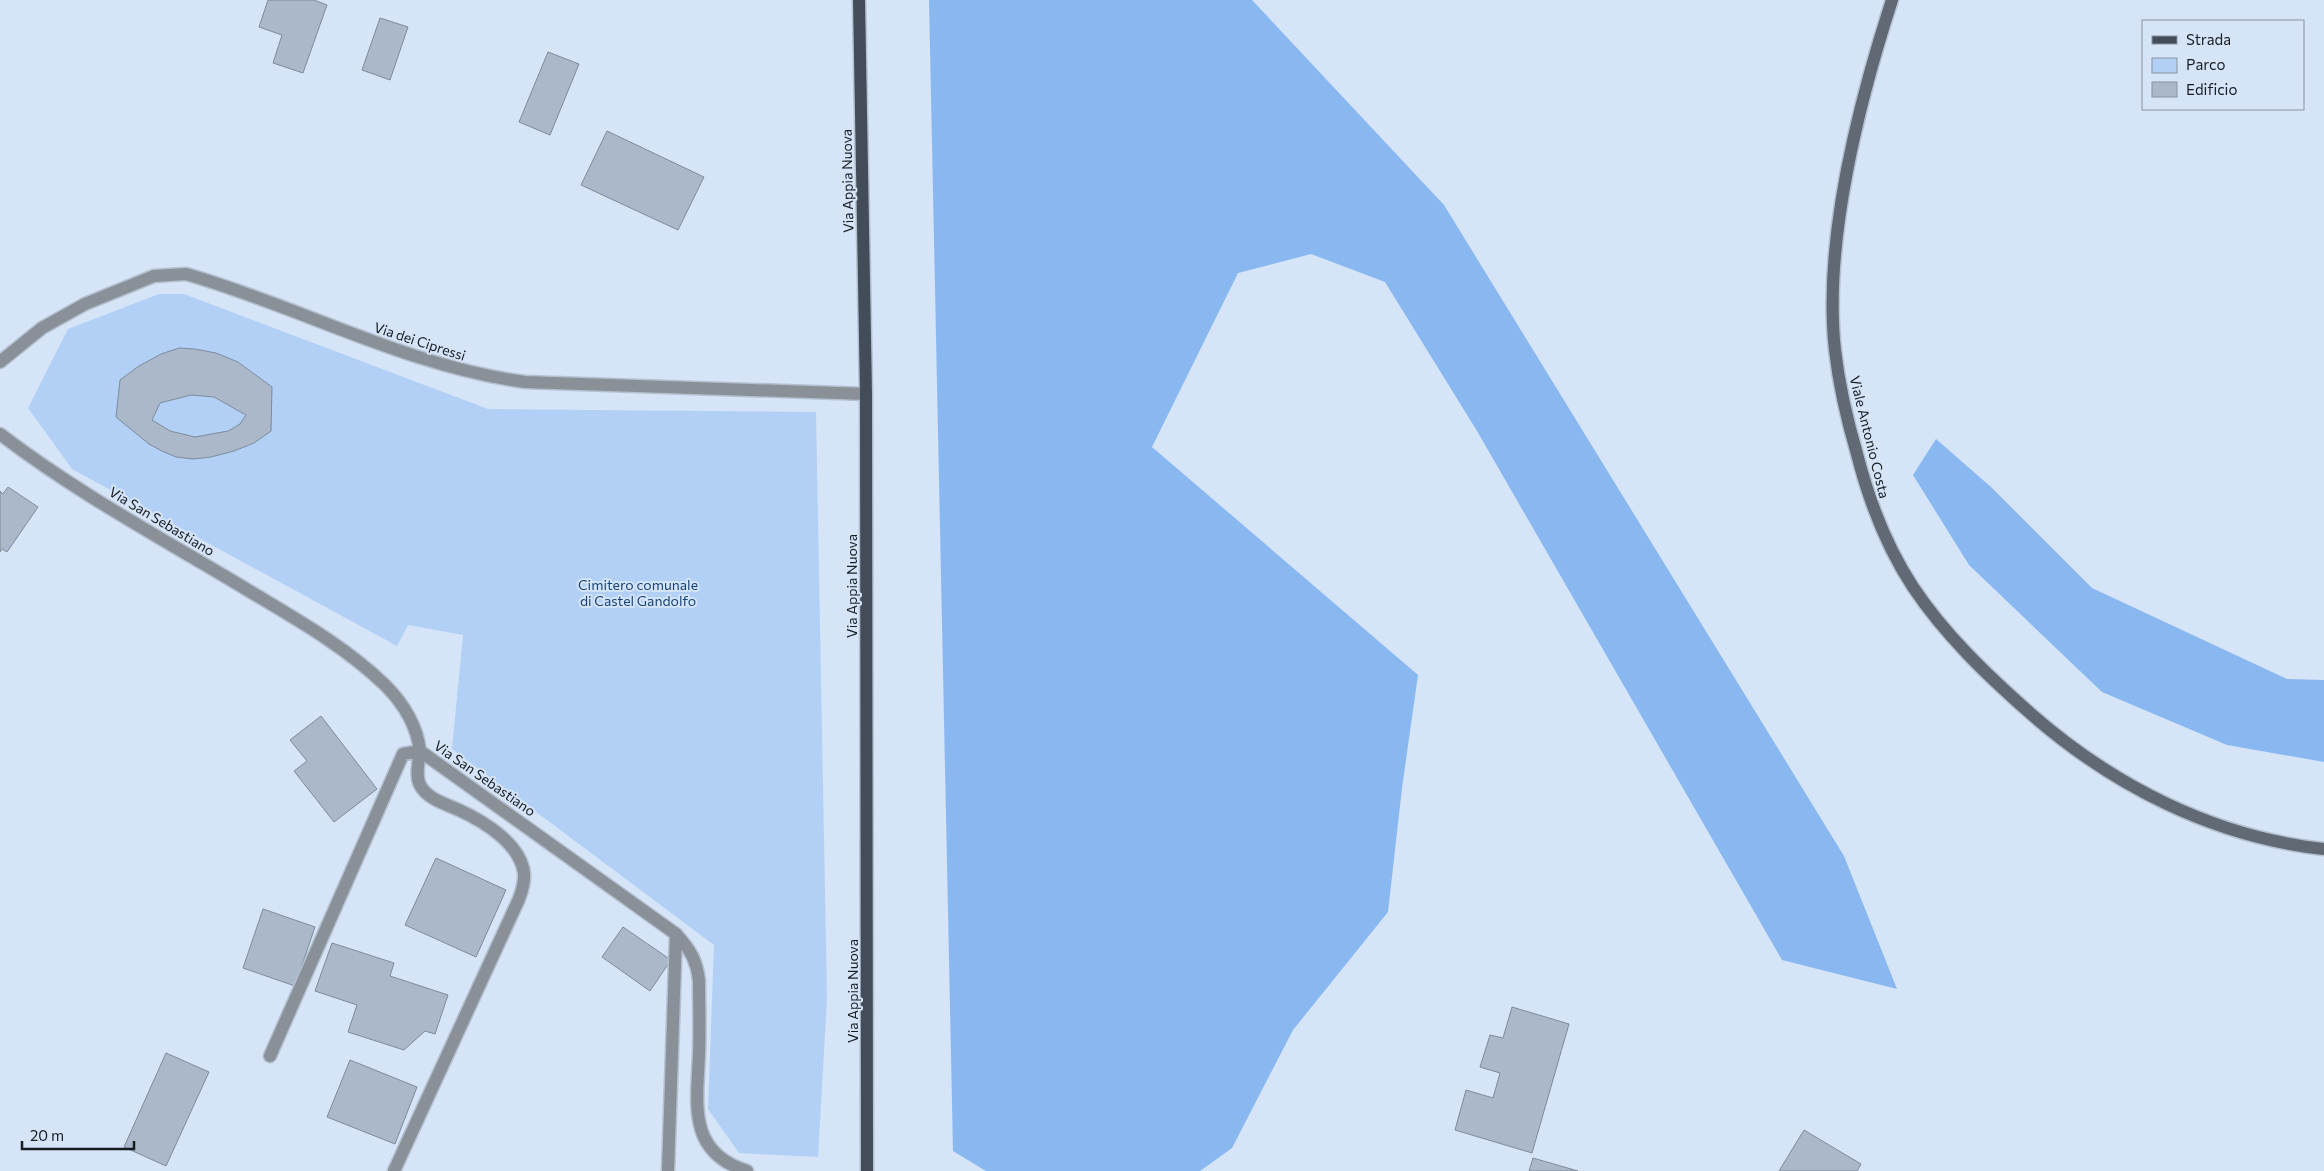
<svg xmlns="http://www.w3.org/2000/svg" width="2324" height="1171" viewBox="0 0 2324 1171" font-family="Commissioner,sans-serif">
  <style>
    .green { fill: #b2d0f6 }
    .forest { fill: #89b8f1 }
    .building { fill: #aab8ca; stroke: #7d8b9c; fill-rule: evenodd }
    .lines { fill: none; stroke-linecap: round; stroke-linejoin: round }
    .street-casing { stroke: #b3c0d0; stroke-width: 15 }
    .secondary-casing { stroke: #b3c0d0; stroke-width: 15 }
    .primary-casing { stroke: #b3c0d0; stroke-width: 15 }
    .street { stroke: #8a9098; stroke-width: 12 }
    .secondary { stroke: #606974; stroke-width: 12 }
    .primary { stroke: #434d5a; stroke-width: 12 }
    .labels { text-anchor: middle; dominant-baseline: central; stroke-width: 4; stroke-linejoin: round; paint-order: stroke }
    .street-label { font-size: 14px; fill: #171c23; stroke: #d5e4f6 }
    .park-label { font-size: 14px; fill: #154478; stroke: #d5e4f6 }
  </style>
  <rect width="100%" height="100%" fill="#d5e4f6"/>
  <polygon class="green" points="159,294 184,294 488,409 816,412 827,998 818,1157 739,1153 708,1109 714,945 452,749 463,635 408,625 397,646 72,469 28,408 68,329"/>
  <g class="forest">
    <polygon points="929,0 1252,0 1444,205 1844,856 1897,989 1782,960 1477,431 1385,282 1311,254 1238,273 1152,447 1418,675 1402,788 1388,912 1293,1030 1232,1148 1200,1171 986,1171 953,1151"/>
    <polygon points="1936,439 1991,487 2092,588 2287,679 2324,680 2324,762 2227,745 2102,692 1969,565 1913,475"/>
  </g>
  <g class="building">
    <polygon points="268,0 314,0 327,5 303,73 273,63 282,35 259,27"/>
    <polygon points="380,18 408,27 390,80 362,70"/>
    <polygon points="548,52 579,64 550,135 519,122"/>
    <polygon points="607,131 704,177 678,230 581,185"/>
    <path d="M179,348l16,1 21,4 22,9 34,25 -1,44 -17,12 -20,8 -23,6 -18,2 -17,-2 -14,-6 -13,-7 -33,-27 4,-37 19,-14 22,-12zM191,395l23,2 32,18 -6,9 -12,7 -33,6 -25,-6 -18,-11 8,-17z"/>
    <polygon points="8,487 38,507 7,552 2,549 0,552 0,491 3,494"/>
    <polygon points="321,716 377,789 334,822 294,771 307,761 290,740"/>
    <polygon points="436,858 506,890 476,957 405,925"/>
    <polygon points="263,909 315,927 295,986 243,968"/>
    <polygon points="623,927 671,960 650,991 602,957"/>
    <polygon points="332,943 394,963 390,976 448,995 435,1034 425,1031 404,1050 348,1032 357,1005 315,991"/>
    <polygon points="1512,1007 1569,1024 1532,1153 1455,1130 1466,1090 1493,1098 1500,1073 1480,1067 1490,1035 1503,1038"/>
    <polygon points="166,1053 209,1072 166,1166 124,1147"/>
    <polygon points="350,1060 417,1087 395,1144 327,1117"/>
    <polygon points="1804,1130 1861,1164 1857,1171 1779,1171"/>
    <polygon points="1533,1158 1578,1171 1529,1171"/>
  </g>
  <g class="lines">
    <defs>
      <g id="street">
        <path d="M0,362l42,-34 43,-24 69,-28 32,-2c115,33 220,92 339,108l341,12"/>
        <path d="M0,434c77,59 163,105 246,155 48,29 99,57 139,96 18,18 32,41 35,66l256,183c14,15 21,27 23,47 0,24 1,48 0,73 -2,50 -12,98 48,117"/>
        <path d="M270,1056l133,-302 17,-3c-1,10 -5,24 0,34 7,14 26,19 39,25 24,11 61,33 65,63 1,9 -2,18 -5,26l-125,272"/>
        <polyline points="668,1171 676,934"/>
      </g>
      <path id="secondary" d="M1892,0c-33,102 -69,243 -57,350 4,35 12,70 22,104 12,47 29,92 56,133 32,48 74,88 117,126 83,73 184,124 294,136"/>
      <polyline id="primary" points="859,0 866,394 867,1171"/>
    </defs>
    <use href="#street" class="street-casing"/>
    <use href="#secondary" class="secondary-casing"/>
    <use href="#primary" class="primary-casing"/>
    <use href="#street" class="street"/>
    <use href="#secondary" class="secondary"/>
    <use href="#primary" class="primary"/>
  </g>
  <g class="labels">
    <g class="street-label">
      <text transform="translate(847 181) rotate(-91)">Via Appia Nuova</text>
      <text transform="translate(420 341) rotate(18)">Via dei Cipressi</text>
      <text transform="translate(1870 437) rotate(76)">Viale Antonio Costa</text>
      <text transform="translate(162 521) rotate(31)">Via San Sebastiano</text>
      <text transform="translate(851 586) rotate(-90)">Via Appia Nuova</text>
      <text transform="translate(485 778) rotate(35)">Via San Sebastiano</text>
      <text transform="translate(852 991) rotate(-90)">Via Appia Nuova</text>
    </g>
    <g class="park-label">
      <text x="638" y="584">Cimitero comunale<tspan x="638" dy="16">di Castel Gandolfo</tspan></text>
    </g>
  </g>
  <rect x="2142" y="20" width="162" height="90" fill="#d5e4f6" stroke="#8994a2"/>
  <rect x="2152" y="36" width="25" height="8" fill="#434d5a" stroke="#8994a2"/>
  <text x="2186" y="45" font-size="15" fill="#171c23">Strada</text>
  <rect x="2152" y="58" width="25" height="15" fill="#b2d0f6" stroke="#8994a2"/>
  <text x="2186" y="70" font-size="15" fill="#171c23">Parco</text>
  <rect x="2152" y="82" width="25" height="15" fill="#aab8ca" stroke="#8994a2"/>
  <text x="2186" y="95" font-size="15" fill="#171c23">Edificio</text>
  <path d="M22 1141v8h112v-8" fill="none" stroke="#171c23" stroke-width="2.5"/>
  <text x="30" y="1141" font-size="15" fill="#171c23" stroke="#d5e4f6" stroke-width="4" paint-order="stroke">20 m</text>
</svg>
